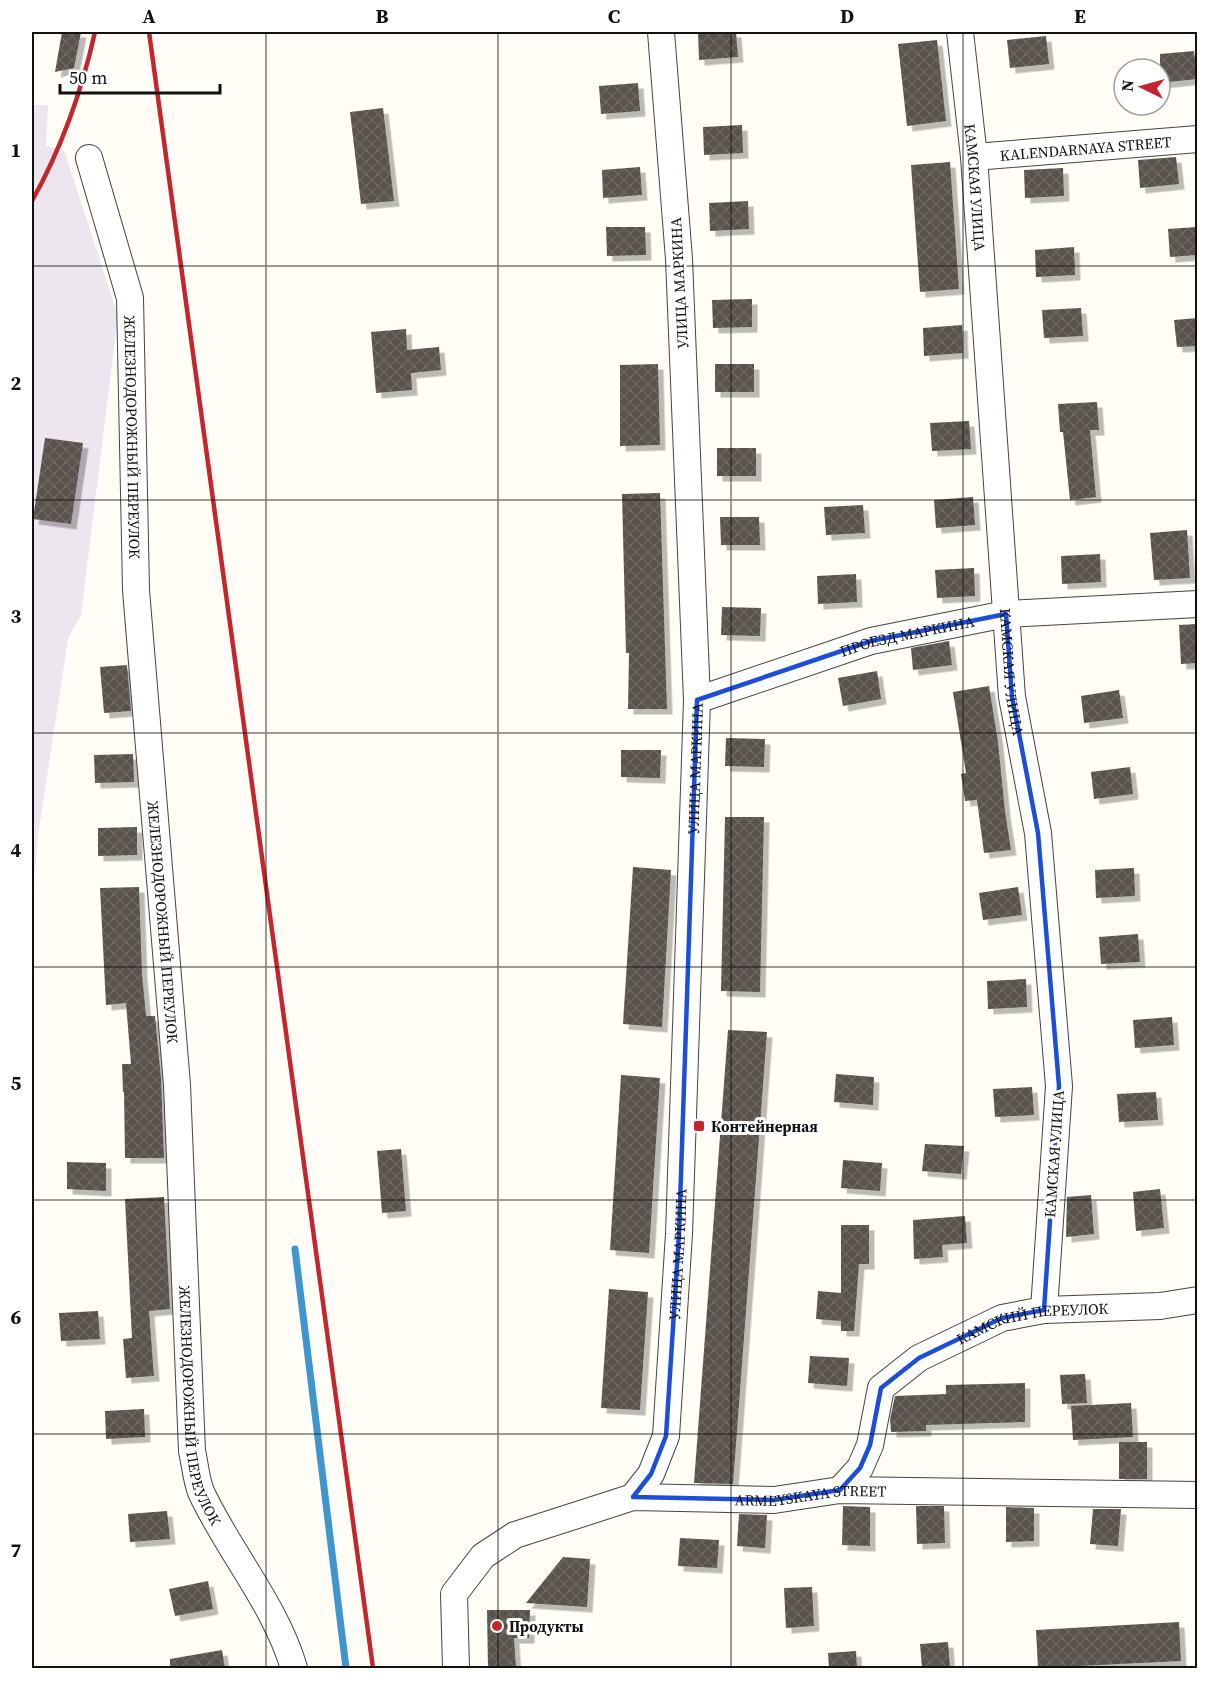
<svg xmlns="http://www.w3.org/2000/svg" width="1229" height="1700" viewBox="0 0 1229 1700" font-family="'Source Serif 4',serif">
  <style>
    .industrial { fill: #eee6ef }
    .lines { fill: none; stroke-linecap: round; stroke-linejoin: round }
    .stream { stroke: #3f96cf; stroke-width: 7 }
    .building { fill: url(#building-cross-hatch); filter: url(#shadow) }
    .street-casing { stroke: #444; stroke-width: 28 }
    .street { stroke: #fff; stroke-width: 26 }
    .rail { stroke: #c4262e; stroke-width: 4.5 }
    .marked { fill: none; stroke: #1d4ed8; stroke-width: 4.5; stroke-linejoin: round }
    .grid { fill: none; stroke: #111; stroke-width: 1.5; stroke-opacity: 0.55 }
    .poi-dot { fill: #c4262e; stroke: #fff; stroke-width: 2 }
    .labels { text-anchor: middle; dominant-baseline: central; stroke-width: 6; stroke-linejoin: round; paint-order: stroke }
    .street-label { font-size: 15px; fill: #111; stroke: #fff }
    .poi-label { font-size: 15px; font-weight: bold; fill: #111; stroke: #fff; text-anchor: start }
    .neatline { fill: none; stroke: #111; stroke-width: 2 }
    .grid-label { font-size: 20px; text-anchor: middle; font-weight: bold; fill: #111 }
  </style>
  <defs>
    <pattern id="building-cross-hatch" width="8" height="8" patternUnits="userSpaceOnUse" patternTransform="scale(1.5)"><rect width="8" height="8" fill="#5a524d"/><path d="M0 0l8 8M0 8l8-8" fill="none" stroke="#6d6662"/></pattern>
    <filter id="shadow"><feDropShadow dx="5.5" dy="5.5" stdDeviation="0" flood-color="#0004"/></filter>
  </defs>
  <rect width="100%" height="100%" fill="#fffdf5"/>
  <polygon class="industrial" points="32,105 48,105 46,146 64,150 118,316 81,615 68,639 38,836 32,906"/>
  <g class="lines">
    <polyline class="stream" points="295,1249 346,1668"/>
  </g>
  <g class="building">
    <polygon points="62,32 81,32 74,68 55,72"/>
    <polygon points="698,32 736,32 738,57 699,60"/>
    <polygon points="1046,36 1049,64 1010,68 1007,40"/>
    <polygon points="937,40 946,121 907,126 898,44"/>
    <polygon points="1194,51 1197,79 1160,83 1160,54"/>
    <polygon points="638,83 640,111 601,114 599,86"/>
    <polygon points="383,108 394,201 361,204 350,112"/>
    <polygon points="742,125 743,153 704,155 703,127"/>
    <polygon points="1176,157 1179,184 1140,188 1138,160"/>
    <polygon points="950,162 959,289 920,292 911,165"/>
    <polygon points="640,167 642,195 603,198 602,170"/>
    <polygon points="1063,168 1064,196 1025,198 1024,170"/>
    <polygon points="748,201 749,229 710,231 709,203"/>
    <polygon points="606,227 645,227 646,255 607,256"/>
    <polygon points="1197,227 1197,255 1170,257 1168,229"/>
    <polygon points="1074,247 1075,275 1036,277 1035,250"/>
    <polygon points="752,299 752,327 713,328 712,300"/>
    <polygon points="1081,308 1083,336 1044,338 1042,310"/>
    <polygon points="1197,318 1197,346 1177,347 1174,320"/>
    <polygon points="962,325 963,353 924,356 923,328"/>
    <polygon points="406,329 407,350 439,347 441,370 411,373 412,390 376,393 371,332"/>
    <polygon points="658,364 660,445 620,446 620,365"/>
    <rect x="715" y="364" width="39" height="28"/>
    <polygon points="1097,402 1099,430 1090,430 1096,497 1070,500 1063,432 1060,432 1058,404"/>
    <polygon points="969,421 971,449 932,451 930,423"/>
    <polygon points="45,438 83,443 71,524 33,519"/>
    <rect x="717" y="448" width="39" height="28"/>
    <polygon points="660,493 667,709 628,709 629,653 626,653 622,494"/>
    <polygon points="973,497 975,525 936,528 934,500"/>
    <polygon points="863,505 865,533 826,535 824,507"/>
    <polygon points="720,517 759,517 760,545 721,545"/>
    <polygon points="1187,530 1190,578 1154,580 1150,533"/>
    <polygon points="1100,554 1101,582 1062,584 1061,556"/>
    <polygon points="974,568 975,596 937,598 935,570"/>
    <polygon points="856,574 857,602 818,604 817,576"/>
    <polygon points="722,607 761,608 760,636 721,635"/>
    <polygon points="1197,624 1197,663 1181,664 1179,625"/>
    <polygon points="949,641 952,665 913,670 911,648"/>
    <polygon points="127,665 131,711 104,713 100,667"/>
    <polygon points="877,671 881,699 843,706 838,678"/>
    <polygon points="989,686 998,742 1005,811 1011,850 984,853 977,800 965,801 961,774 966,773 953,692"/>
    <polygon points="1119,690 1123,718 1084,723 1081,696"/>
    <polygon points="726,738 765,739 764,767 725,766"/>
    <polygon points="621,750 661,750 660,778 621,777"/>
    <polygon points="133,754 134,782 95,783 94,755"/>
    <polygon points="1130,767 1133,794 1094,799 1091,772"/>
    <polygon points="725,817 764,817 760,992 721,991"/>
    <polygon points="137,827 137,855 98,856 98,828"/>
    <polygon points="633,867 671,870 662,1027 623,1024"/>
    <polygon points="1134,868 1135,896 1096,898 1095,870"/>
    <polygon points="139,887 142,974 146,1016 155,1016 161,1078 164,1158 125,1158 124,1092 123,1092 122,1064 131,1064 126,1003 106,1005 100,888"/>
    <polygon points="1018,887 1022,915 983,920 979,893"/>
    <polygon points="1138,934 1140,962 1101,964 1099,937"/>
    <polygon points="1026,979 1027,1007 988,1009 987,981"/>
    <polygon points="1172,1017 1174,1045 1135,1048 1133,1020"/>
    <polygon points="728,1030 767,1032 733,1484 694,1483"/>
    <polygon points="836,1074 874,1077 873,1105 834,1102"/>
    <polygon points="621,1075 660,1078 649,1253 610,1250"/>
    <polygon points="1032,1087 1034,1115 995,1117 993,1089"/>
    <polygon points="1156,1092 1158,1120 1119,1122 1117,1094"/>
    <polygon points="925,1144 964,1146 961,1174 922,1171"/>
    <polygon points="401,1149 406,1211 382,1213 377,1151"/>
    <polygon points="843,1160 882,1163 880,1191 841,1188"/>
    <polygon points="67,1162 106,1163 106,1191 67,1189"/>
    <polygon points="1160,1189 1164,1228 1136,1231 1133,1192"/>
    <polygon points="1091,1195 1094,1234 1066,1237 1067,1197"/>
    <polygon points="164,1197 170,1309 149,1311 154,1376 126,1378 123,1339 132,1338 125,1199"/>
    <polygon points="965,1216 967,1243 942,1245 943,1257 914,1259 913,1220"/>
    <polygon points="841,1225 869,1225 869,1264 859,1264 854,1331 841,1331 841,1321 816,1319 818,1291 841,1293"/>
    <polygon points="609,1289 648,1292 640,1410 601,1408"/>
    <polygon points="98,1311 100,1339 61,1341 59,1313"/>
    <polygon points="810,1356 849,1358 847,1386 808,1383"/>
    <polygon points="1085,1374 1087,1403 1062,1404 1060,1375"/>
    <polygon points="1025,1383 1025,1422 926,1425 926,1431 891,1432 890,1419 895,1396 946,1394 946,1385"/>
    <polygon points="1131,1403 1133,1437 1073,1440 1071,1406"/>
    <polygon points="144,1409 145,1437 106,1439 105,1411"/>
    <rect x="1119" y="1442" width="28" height="37"/>
    <polygon points="843,1506 870,1507 870,1546 842,1545"/>
    <polygon points="916,1506 944,1506 945,1543 917,1544"/>
    <polygon points="1006,1507 1034,1508 1034,1541 1006,1542"/>
    <polygon points="1093,1509 1121,1509 1118,1546 1090,1544"/>
    <polygon points="167,1511 170,1539 130,1542 128,1514"/>
    <polygon points="739,1514 767,1515 765,1548 737,1546"/>
    <polygon points="680,1538 719,1540 717,1568 678,1566"/>
    <polygon points="563,1557 590,1559 587,1607 526,1603"/>
    <polygon points="208,1581 213,1609 175,1616 169,1589"/>
    <polygon points="812,1587 814,1626 786,1628 784,1588"/>
    <polygon points="487,1610 530,1610 529,1638 514,1638 516,1668 488,1668"/>
    <polygon points="1179,1622 1181,1661 1038,1668 1036,1630"/>
    <polygon points="948,1642 950,1668 922,1668 920,1644"/>
    <polygon points="222,1650 225,1668 170,1668 170,1659"/>
    <polygon points="856,1651 857,1668 829,1668 828,1653"/>
  </g>
  <g class="lines">
    <defs>
      <g id="street">
        <path id="s1" d="M960,32l14,125 38,540 26,136 21,253 -15,224"/>
        <path id="s2" d="M974,157l224,-18"/>
        <path id="s3" d="M89,158l41,140 6,292 41,495 15,366c3,13 4,28 9,41 28,60 74,112 93,176"/>
        <path id="s4" d="M697,700l174,-59 135,-27 192,-10"/>
        <path id="s5" d="M840,1490l20,-22 10,-23 11,-57 38,-30 83,-40 42,-8 116,-4 38,-6"/>
        <path id="s6" d="M633,1497l18,-23 15,-38 13,-202 18,-534 -18,-441 -18,-227"/>
        <path id="s7" d="M456,1668l-2,-74 29,-38 32,-21 118,-38 141,3 66,-10 358,5"/>
      </g>
    </defs>
    <use href="#street" class="street-casing"/>
    <use href="#street" class="street"/>
    <g class="rail">
      <polyline points="149,32 373,1668"/>
      <path d="M32,201c29,-52 50,-111 63,-169"/>
    </g>
  </g>
  <path class="marked" d="M1006,614l6,83 26,136 21,253 -15,224 -42,8 -83,40 -38,30 -11,57 -10,23 -20,22 -66,10 -141,-3 18,-23 15,-38 13,-202 18,-534 174,-59z"/>
  <path class="grid" d="M266,32v1636M498,32v1636M731,32v1636M963,32v1636M32,266h1166M32,500h1166M32,733h1166M32,967h1166M32,1200h1166M32,1434h1166"/>
  <g class="poi-dot">
    <rect x="693" y="1120" width="12" height="12" rx="3"/>
    <circle cx="497" cy="1626" r="6"/>
  </g>
  <g class="labels">
    <g class="street-label">
      <text stroke="none"><textPath href="#s2" startOffset="112">KALENDARNAYA STREET</textPath></text>
      <text stroke="none"><textPath href="#s1" startOffset="156">КАМСКАЯ УЛИЦА</textPath></text>
      <text transform="translate(679 283) rotate(-93)">УЛИЦА МАРКИНА</text>
      <text stroke="none"><textPath href="#s3" startOffset="285">ЖЕЛЕЗНОДОРОЖНЫЙ ПЕРЕУЛОК</textPath></text>
      <text stroke="none"><textPath href="#s4" startOffset="220">ПРОЕЗД МАРКИНА</textPath></text>
      <text stroke="none"><textPath href="#s1" startOffset="642">КАМСКАЯ УЛИЦА</textPath></text>
      <text stroke="none"><textPath href="#s6" startOffset="738">УЛИЦА МАРКИНА</textPath></text>
      <text stroke="none"><textPath href="#s3" startOffset="771">ЖЕЛЕЗНОДОРОЖНЫЙ ПЕРЕУЛОК</textPath></text>
      <text transform="translate(1054 1154) rotate(-86)">КАМСКАЯ УЛИЦА</text>
      <text stroke="none"><textPath href="#s6" startOffset="252">УЛИЦА МАРКИНА</textPath></text>
      <text stroke="none"><textPath href="#s5" startOffset="282">КАМСКИЙ ПЕРЕУЛОК</textPath></text>
      <text stroke="none"><textPath href="#s3" startOffset="1257">ЖЕЛЕЗНОДОРОЖНЫЙ ПЕРЕУЛОК</textPath></text>
      <text stroke="none"><textPath href="#s7" startOffset="462">ARMEYSKAYA STREET</textPath></text>
    </g>
    <g class="poi-label">
      <text x="711" y="1126">Контейнерная</text>
      <text x="509" y="1626">Продукты</text>
    </g>
  </g>
  <rect width="1229" height="1700" fill="none" stroke="#ffffff" stroke-width="66"/>
  <g transform="translate(1142 87) rotate(275)"><circle r="28" fill="#ffffff" stroke="#a0a0a0" stroke-width="1.5"/>
  <path d="M0-4.5L10 22L0 15L-10 22Z" fill="#c4262e"/>
  <text y="-9" font-size="16" font-weight="bold" text-anchor="middle" fill="#111111">N</text>
  </g>
  <path d="M60 84v9h160v-9" fill="none" stroke="#111111" stroke-width="3"/>
  <text x="69" y="84" font-size="18" fill="#111111" stroke="#ffffff" stroke-width="4.5" paint-order="stroke">50 m</text>
  <rect x="33" y="33" width="1163" height="1634" class="neatline"/>
  <g class="grid-label">
    <text x="149" y="23">A</text>
    <text x="382" y="23">B</text>
    <text x="614" y="23">C</text>
    <text x="847" y="23">D</text>
    <text x="1080" y="23">E</text>
    <text x="16" y="157">1</text>
    <text x="16" y="390">2</text>
    <text x="16" y="623">3</text>
    <text x="16" y="857">4</text>
    <text x="16" y="1090">5</text>
    <text x="16" y="1324">6</text>
    <text x="16" y="1557">7</text>
  </g>
</svg>
